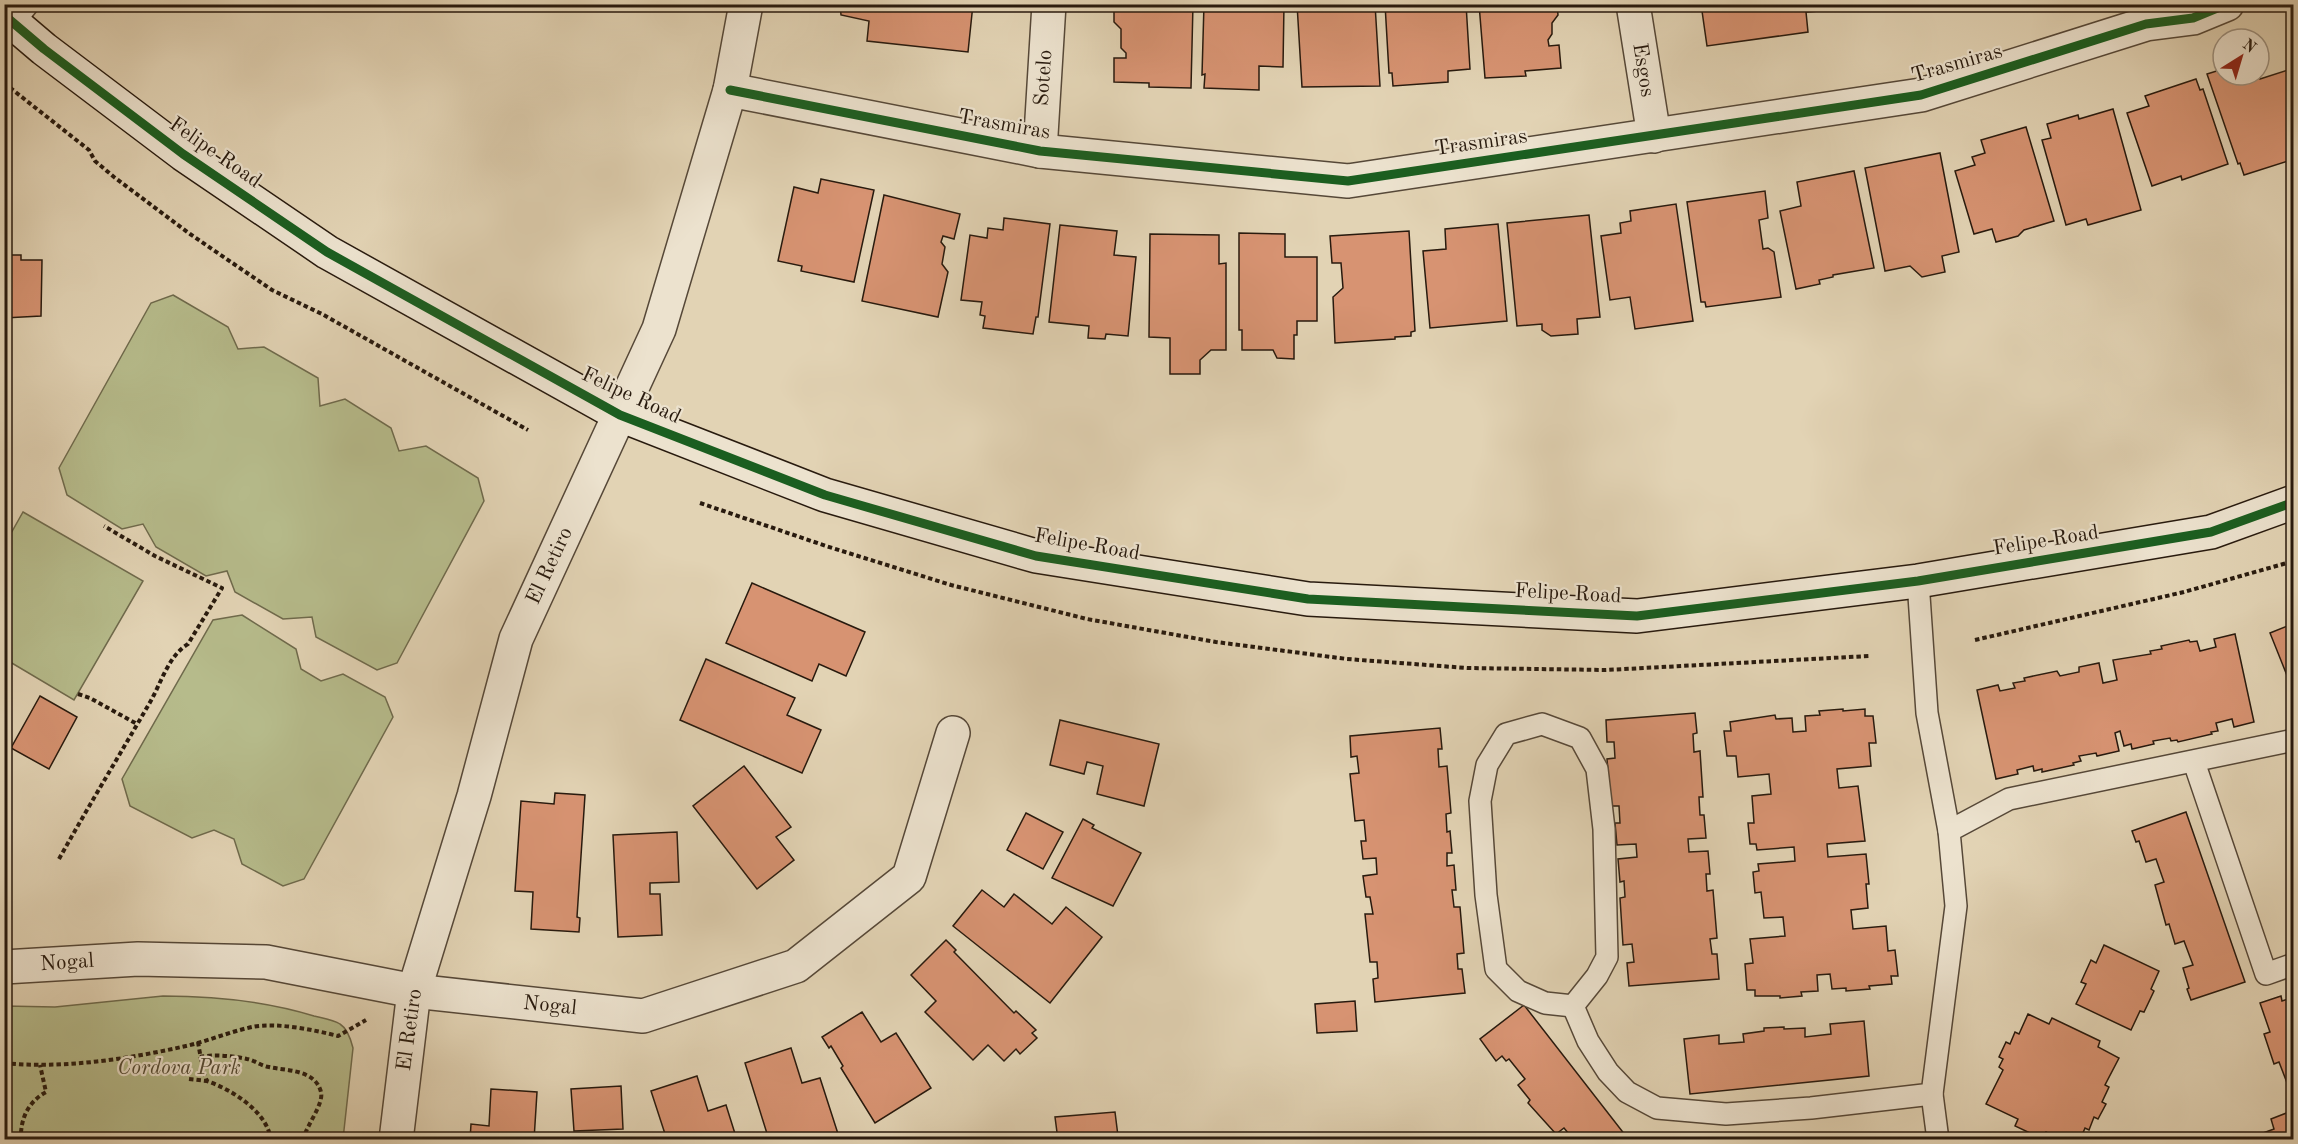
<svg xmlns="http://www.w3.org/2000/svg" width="2298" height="1144" viewBox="0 0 2298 1144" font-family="'Old Standard TT',serif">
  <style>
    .green { fill: #b6bb8b; stroke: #6f6a4c; stroke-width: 1.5 }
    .building { fill: #d79372; stroke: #281a0e; stroke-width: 1.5 }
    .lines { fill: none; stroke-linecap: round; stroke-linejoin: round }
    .service-casing { stroke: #564838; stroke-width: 24 }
    .minor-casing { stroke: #564838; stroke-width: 36 }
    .secondary-casing { stroke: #281a0e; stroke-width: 36 }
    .path { stroke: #281a0e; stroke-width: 4; stroke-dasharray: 4.5 3; stroke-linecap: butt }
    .service { stroke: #ece2ce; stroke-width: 21 }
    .minor { stroke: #ece2ce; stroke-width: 33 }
    .secondary { stroke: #ece2ce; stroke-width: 33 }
    .cycleway-casing { stroke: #ece2ce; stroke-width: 13 }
    .cycleway { stroke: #1b5e20; stroke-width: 9 }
    .labels { text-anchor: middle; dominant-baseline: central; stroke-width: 4.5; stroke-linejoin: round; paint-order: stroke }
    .street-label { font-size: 21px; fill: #281a0e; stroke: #ece2ce }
    .park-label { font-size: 21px; font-style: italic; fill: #534a34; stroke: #ece2ce }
  </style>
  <rect width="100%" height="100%" fill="#e2d3b4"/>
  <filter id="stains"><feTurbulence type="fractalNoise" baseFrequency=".00333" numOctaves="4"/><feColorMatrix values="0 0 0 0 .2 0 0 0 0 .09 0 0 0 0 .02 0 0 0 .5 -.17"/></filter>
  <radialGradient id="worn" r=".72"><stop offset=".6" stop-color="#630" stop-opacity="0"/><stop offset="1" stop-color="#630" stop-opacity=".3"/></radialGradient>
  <g class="green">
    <polygon points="173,295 228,327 238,349 264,347 318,378 320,406 345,399 391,428 399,451 426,446 478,478 484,501 397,663 377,670 316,637 312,617 283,619 235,592 227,571 206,576 156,547 143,524 122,529 67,495 59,468 151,303"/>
    <polygon points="23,512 143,581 74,700 5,659 5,544"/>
    <polygon points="242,615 296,649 301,669 321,681 343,674 385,697 393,717 304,879 283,886 242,864 234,839 214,830 192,838 130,806 122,779 213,620"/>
    <path d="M163,996c51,0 102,5 151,20 8,2 20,4 26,8 8,5 11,16 13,24l-10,91h-338v-133l50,1z"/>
  </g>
  <g class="building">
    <polygon points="840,4 973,4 968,52 867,41 869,21 841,15"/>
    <polygon points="1114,4 1193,4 1191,88 1149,87 1149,83 1114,82 1114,58 1126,58 1126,53 1121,48 1121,29 1114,22"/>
    <polygon points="1204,4 1284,4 1283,67 1259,66 1259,90 1204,88 1205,74 1202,75"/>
    <polygon points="1297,4 1375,4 1380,86 1302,87"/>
    <polygon points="1385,4 1466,4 1470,69 1448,71 1448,82 1393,86 1392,73 1389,73"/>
    <polygon points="1479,4 1557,4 1558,15 1552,23 1552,34 1548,40 1549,46 1559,45 1561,68 1525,71 1526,76 1485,78"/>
    <polygon points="1701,4 1818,4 1819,11 1806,12 1808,32 1707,46"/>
    <polygon points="2223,69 2223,75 2259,75 2260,79 2291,69 2294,77 2294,159 2244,175 2240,163 2238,164 2207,74"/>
    <polygon points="2196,79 2200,90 2203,89 2228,164 2182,180 2181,176 2152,186 2127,113 2149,106 2145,96"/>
    <polygon points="2113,109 2141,210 2088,225 2086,219 2066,225 2042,140 2051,138 2047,124 2078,115 2079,119"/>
    <polygon points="2026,127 2054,221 2024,230 2018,236 1996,242 1992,229 1974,234 1955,171 1975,165 1972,157 1985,153 1981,140"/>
    <polygon points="1940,153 1959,252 1942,256 1945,272 1922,277 1910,266 1885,271 1865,168"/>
    <polygon points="1854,171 1874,268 1833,275 1833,277 1819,280 1820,284 1796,289 1780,211 1801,206 1797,182"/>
    <polygon points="821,179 874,190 854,282 801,271 802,266 778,261 794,187 818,193"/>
    <polygon points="1765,191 1768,218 1759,220 1763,249 1768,248 1774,252 1781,297 1706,307 1705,302 1701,302 1687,202"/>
    <polygon points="884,195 960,214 954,239 943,236 941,242 945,247 942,264 948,272 938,317 862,301"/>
    <polygon points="1676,204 1693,321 1635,329 1630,297 1610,300 1601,236 1621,233 1620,223 1631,221 1630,211"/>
    <polygon points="1589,215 1600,317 1577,319 1578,334 1551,336 1542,330 1542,324 1517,326 1507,223"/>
    <polygon points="1004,218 1050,224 1038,317 1036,317 1033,334 983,328 985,316 980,315 982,302 961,300 970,235 987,238 988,228 1003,230"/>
    <polygon points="1498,224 1507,321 1430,328 1423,251 1446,249 1445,229"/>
    <polygon points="1060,225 1117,231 1114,255 1136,257 1128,336 1106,334 1105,339 1088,338 1089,326 1049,322"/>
    <polygon points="1409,231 1415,331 1411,332 1411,336 1395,337 1395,339 1335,343 1333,297 1343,288 1341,263 1332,263 1330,236"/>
    <polygon points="1239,233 1285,234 1285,257 1317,257 1317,321 1297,321 1297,335 1294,335 1294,359 1277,358 1273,350 1242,350 1242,330 1239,330"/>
    <polygon points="1150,234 1219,235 1219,264 1226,263 1226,350 1211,350 1200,360 1200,374 1170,374 1170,338 1149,337"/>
    <polygon points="4,255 21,255 21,260 42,260 41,316 4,318"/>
    <polygon points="752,583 865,632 846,676 819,664 812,681 726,643"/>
    <polygon points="2290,625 2294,633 2294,693 2270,633"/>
    <polygon points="2235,634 2254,722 2234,727 2232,719 2216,723 2218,731 2211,732 2212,734 2178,742 2177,740 2171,741 2170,738 2153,741 2154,744 2132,749 2131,744 2124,746 2120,731 2115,733 2119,751 2097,756 2096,753 2079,756 2081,761 2073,763 2074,765 2042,772 2042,769 2034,771 2033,766 2017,770 2018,774 1996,779 1977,690 1998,685 2000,691 2015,688 2013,683 2025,681 2024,678 2057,671 2060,676 2079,672 2079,667 2099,663 2103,683 2117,680 2113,660 2151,654 2150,651 2162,649 2161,646 2189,640 2190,642 2197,641 2200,651 2216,647 2214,639"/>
    <polygon points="706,659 795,698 787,715 821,730 802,773 680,720"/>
    <polygon points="40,696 77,717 49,769 11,748"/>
    <polygon points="1843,709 1843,711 1865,709 1865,716 1873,716 1876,743 1869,743 1871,766 1837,769 1839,788 1858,786 1865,841 1827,844 1828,857 1866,854 1869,884 1866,884 1868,908 1851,910 1853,929 1886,926 1888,951 1895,950 1898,976 1891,976 1892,984 1869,986 1870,989 1846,991 1846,988 1832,989 1830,974 1817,975 1818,991 1801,992 1802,996 1780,998 1780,996 1755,996 1755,990 1747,990 1745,964 1753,963 1750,939 1785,936 1783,917 1764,918 1761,892 1755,893 1753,872 1759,871 1758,864 1795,861 1794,847 1757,850 1756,844 1750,844 1748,823 1754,823 1752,796 1771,794 1769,774 1738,777 1736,756 1727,756 1724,731 1731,731 1730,722 1775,715 1776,719 1792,718 1793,732 1806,731 1805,716 1820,715 1819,711"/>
    <polygon points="1695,713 1697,733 1693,734 1694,752 1700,751 1703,797 1699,797 1700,815 1704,815 1706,838 1688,839 1689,852 1708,851 1710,874 1706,874 1707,891 1713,890 1717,938 1710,939 1712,954 1717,954 1719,979 1629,986 1627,963 1634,962 1632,944 1623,945 1620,898 1625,897 1624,881 1620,882 1618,859 1637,857 1636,844 1617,845 1615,823 1620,823 1619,806 1611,806 1607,759 1615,758 1614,742 1607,742 1606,720"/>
    <polygon points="1060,720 1159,744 1144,806 1097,794 1103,766 1087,762 1084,774 1050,765"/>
    <polygon points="1440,728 1442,749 1438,749 1439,767 1447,766 1451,813 1446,814 1447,832 1450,831 1452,853 1447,853 1447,866 1454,865 1456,890 1452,890 1454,907 1460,907 1464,953 1457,954 1458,969 1462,969 1465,993 1375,1002 1373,979 1378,978 1377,962 1370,962 1365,914 1373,914 1370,897 1366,897 1363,876 1377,874 1376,858 1363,859 1361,841 1366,841 1364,820 1355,821 1350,774 1359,773 1357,756 1351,757 1350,736"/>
    <polygon points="744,766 791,827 776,837 794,860 757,889 693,806"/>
    <polygon points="555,793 585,795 577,917 580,918 579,932 531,929 533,892 515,891 521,801 554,804"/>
    <polygon points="2186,812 2245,982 2191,1000 2187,989 2189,988 2183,968 2193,965 2184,941 2175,944 2169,924 2166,925 2155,885 2164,882 2156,859 2146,862 2139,841 2136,842 2132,831"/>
    <polygon points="1026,813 1063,832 1043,869 1007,850"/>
    <polygon points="1083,819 1094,825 1092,828 1141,853 1113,906 1052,878"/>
    <polygon points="677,832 679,882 650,883 650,894 660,894 662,935 618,937 613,835"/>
    <polygon points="982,890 1004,907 1014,894 1052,924 1066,907 1102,937 1050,1003 953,926"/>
    <polygon points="946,940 956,950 954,952 1014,1013 1016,1011 1036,1030 1032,1033 1037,1038 1020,1054 1016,1049 1004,1061 988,1045 973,1060 925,1012 936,1001 911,975"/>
    <polygon points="2104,945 2159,971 2151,989 2154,991 2144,1012 2140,1011 2131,1030 2076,1004 2086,984 2081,982 2091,960 2096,963"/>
    <polygon points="2281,996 2282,1001 2294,997 2294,1086 2289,1088 2279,1062 2274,1064 2264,1034 2270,1032 2260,1003"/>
    <polygon points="1355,1001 1357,1031 1317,1033 1315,1004"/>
    <polygon points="1524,1005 1629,1140 1574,1140 1564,1128 1556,1134 1528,1103 1530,1100 1518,1085 1525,1079 1509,1059 1506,1061 1502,1056 1496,1061 1480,1039"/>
    <polygon points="862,1012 881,1042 896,1033 931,1088 875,1123 841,1068 843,1066 831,1046 829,1048 822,1037"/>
    <polygon points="2028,1014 2049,1024 2052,1018 2100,1041 2098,1047 2119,1058 2105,1085 2109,1087 2102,1102 2106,1104 2098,1119 2094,1117 2089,1130 2085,1128 2080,1140 2062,1140 2046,1132 2043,1139 2015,1126 2018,1119 1986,1104 2003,1070 1999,1067 2003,1059 1999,1057 2006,1042 2010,1044 2015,1032 2019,1034"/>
    <polygon points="1864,1021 1869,1076 1690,1094 1684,1039 1719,1035 1719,1044 1744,1042 1743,1034 1764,1031 1764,1028 1784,1027 1784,1029 1805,1028 1805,1037 1831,1034 1830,1024"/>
    <polygon points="791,1048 802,1083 820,1078 840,1140 769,1140 745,1063"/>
    <polygon points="697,1076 708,1111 726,1105 737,1140 667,1140 651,1091"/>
    <polygon points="621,1086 623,1129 574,1131 571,1089"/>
    <polygon points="491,1089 537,1092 534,1140 470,1140 471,1124 489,1126"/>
    <polygon points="2294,1110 2294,1140 2265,1140 2263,1133 2274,1129 2271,1119"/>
    <polygon points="1115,1112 1118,1136 1139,1134 1140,1140 1058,1140 1055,1117"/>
  </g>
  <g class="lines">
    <defs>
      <g id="service">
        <polyline points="13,23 28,4"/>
        <polyline points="1918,581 1927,713 1949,831"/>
        <polygon points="1542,724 1580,738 1597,769 1604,829 1607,957 1597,976 1573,1006 1545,1003 1518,991 1496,969 1486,895 1480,801 1487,765 1506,734"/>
        <polyline points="2194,762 2266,974 2294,964"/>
        <polyline points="1573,1006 1588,1041 1608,1072 1627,1092 1657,1108 1726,1114 1811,1108 1932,1094 1956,906 1949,831 2009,799 2294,740"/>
        <polyline points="1932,1094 1938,1140"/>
      </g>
      <g id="minor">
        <polyline points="1633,4 1654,136"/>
        <polyline points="730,90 1040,151 1348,181 1921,95 2146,24 2193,18 2227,4"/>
        <polyline points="1040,151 1049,4"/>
        <polyline points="4,967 138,959 266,962 414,991 643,1016 796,966 909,877 953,733"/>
        <polyline points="396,1140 414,991 474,796 516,639 659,329 730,90 746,4"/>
      </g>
      <polyline id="secondary" points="4,15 44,49 183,154 327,252 620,415 825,495 1036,556 1308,599 1637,616 1918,581 2211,532 2294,502"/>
    </defs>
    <use href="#service" class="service-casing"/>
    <use href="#minor" class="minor-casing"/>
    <use href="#secondary" class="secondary-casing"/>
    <g class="path">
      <polyline points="4,83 89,150 95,161 114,177 190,234 272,290 322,314 528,430"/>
      <polyline points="700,503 826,546 951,585 1087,619 1216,642 1347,659 1467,668 1606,670 1869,656"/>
      <polyline points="1975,640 2184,592 2294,561"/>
      <polyline points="78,694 90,698 137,724"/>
      <path d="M59,859c29,-52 60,-103 90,-155 12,-20 19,-48 39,-60l34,-56 -67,-32 -51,-30"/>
      <path d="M198,1042l5,29 4,10c25,9 60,30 64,59"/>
      <path d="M200,1057c14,-3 33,-1 47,2 7,1 14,7 22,8 17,4 46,2 52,25 3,12 -15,34 -18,48"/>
      <path d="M4,1063c60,6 124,-4 182,-17 22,-5 43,-14 66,-19 25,-5 62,3 86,9l28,-16"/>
      <polyline points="189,1079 207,1081"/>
      <path d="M21,1140c-1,-21 7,-38 25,-48l-6,-27"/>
    </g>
    <use href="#service" class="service"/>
    <use href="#minor" class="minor"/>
    <use href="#secondary" class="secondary"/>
    <defs>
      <g id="cycleway">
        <polyline points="4,15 44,49 183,154 327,252 620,415 825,495 1036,556 1308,599 1637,616 1918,581 2211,532 2294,502"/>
        <polyline points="730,90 1040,151 1348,181 1921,95 2146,24 2193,18 2227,4"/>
      </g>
    </defs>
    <use href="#cycleway" class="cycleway-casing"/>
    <use href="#cycleway" class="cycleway"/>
  </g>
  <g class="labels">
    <g class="street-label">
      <text transform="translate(1957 64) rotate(-16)">Trasmiras</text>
      <text transform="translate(1643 70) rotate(81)">Esgos</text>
      <text transform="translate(1044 78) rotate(-86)">Sotelo</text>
      <text transform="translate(1004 125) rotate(10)">Trasmiras</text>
      <text transform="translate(1481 143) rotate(-8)">Trasmiras</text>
      <text transform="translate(215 153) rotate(35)">Felipe Road</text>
      <text transform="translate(631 396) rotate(25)">Felipe Road</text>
      <text transform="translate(2046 541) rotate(-9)">Felipe Road</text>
      <text transform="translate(1087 545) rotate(10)">Felipe Road</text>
      <text transform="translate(550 566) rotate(-65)">El Retiro</text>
      <text transform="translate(1568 594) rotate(3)">Felipe Road</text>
      <text transform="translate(67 963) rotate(-4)">Nogal</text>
      <text transform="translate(550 1006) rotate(6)">Nogal</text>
      <text transform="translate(410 1030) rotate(-82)">El Retiro</text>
    </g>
    <g class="park-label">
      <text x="179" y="1068">Cordova Park</text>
    </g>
  </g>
  <rect width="2298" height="1144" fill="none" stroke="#e2d3b4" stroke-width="24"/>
  <rect x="6" y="6" width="2286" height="1132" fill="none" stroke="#281a0e" stroke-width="3"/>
  <rect x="12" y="12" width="2274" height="1120" fill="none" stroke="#281a0e" stroke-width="1.5"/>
  <g transform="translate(2241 57) rotate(37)"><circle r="28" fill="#ece2ce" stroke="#9e9281" stroke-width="1.5"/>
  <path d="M0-4.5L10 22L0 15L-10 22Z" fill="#8f2418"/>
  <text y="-9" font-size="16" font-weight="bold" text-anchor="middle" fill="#281a0e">N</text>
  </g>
  <rect width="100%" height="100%" filter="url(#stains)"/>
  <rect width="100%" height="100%" fill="url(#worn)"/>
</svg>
